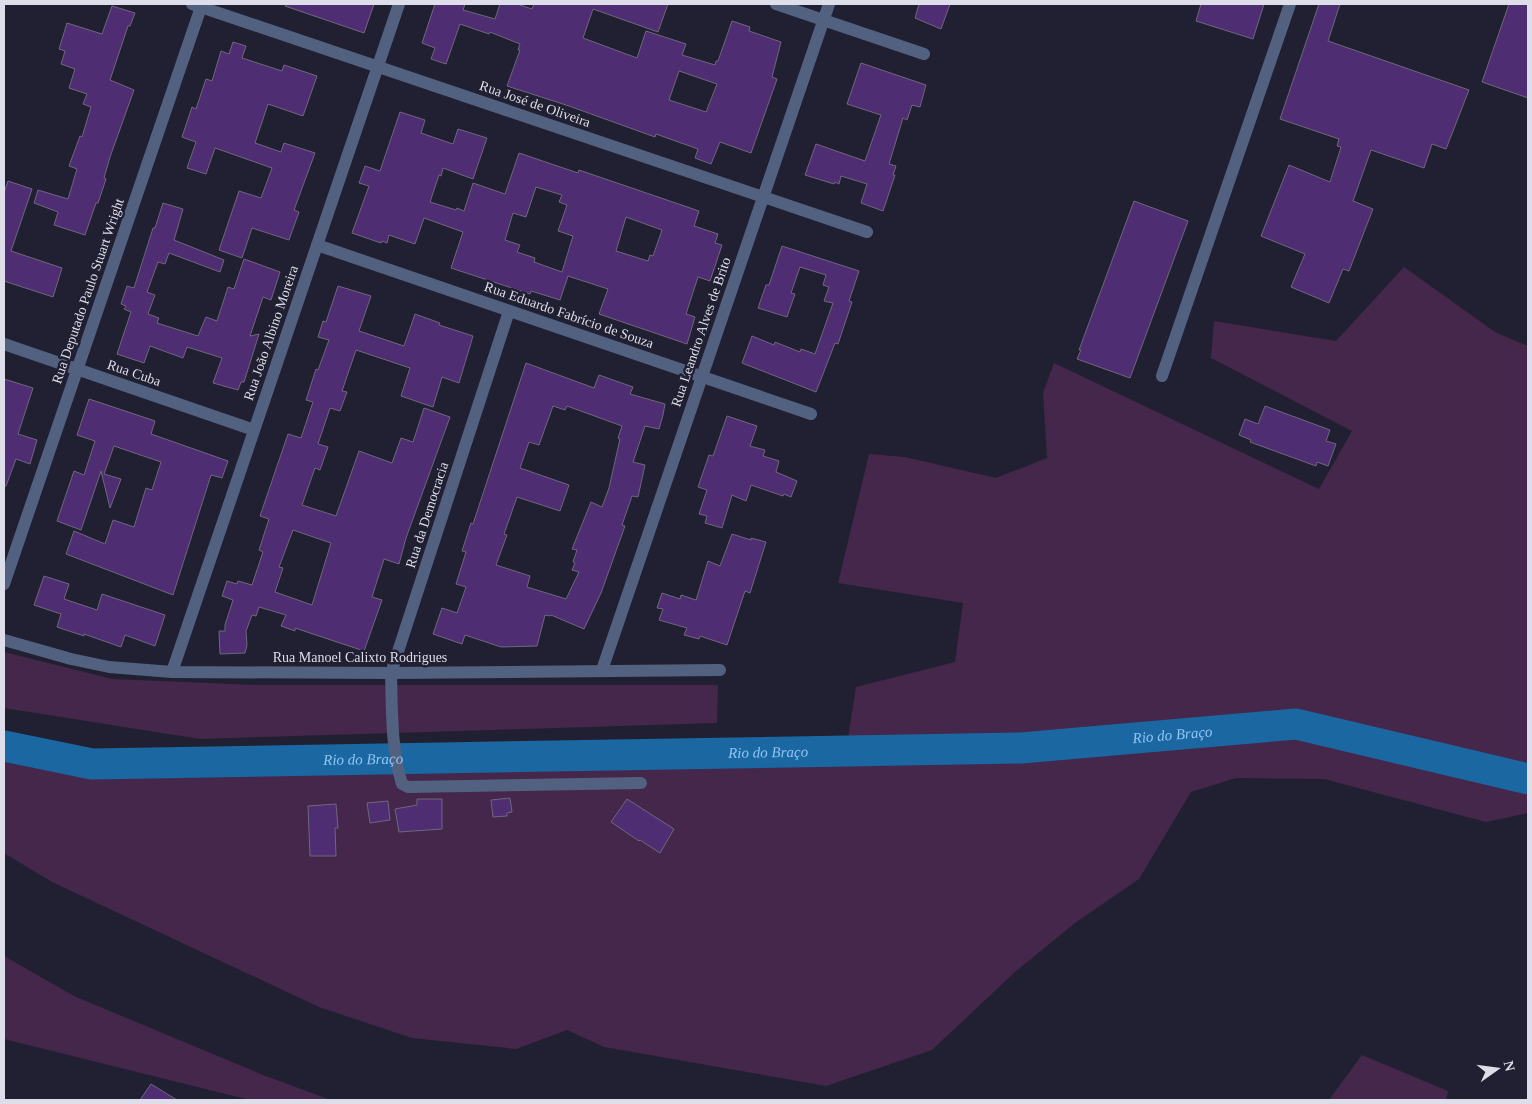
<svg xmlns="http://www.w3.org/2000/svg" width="1532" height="1104" viewBox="0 0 1532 1104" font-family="Georgia,serif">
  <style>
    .green { fill: #44274a }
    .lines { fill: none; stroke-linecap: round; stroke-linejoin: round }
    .river { stroke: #1a67a2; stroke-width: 31 }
    .building { fill: #4e2d73; stroke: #6f677c; fill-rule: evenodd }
    .street { stroke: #536180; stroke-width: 12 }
    .labels { text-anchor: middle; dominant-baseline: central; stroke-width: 5; stroke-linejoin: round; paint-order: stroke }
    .street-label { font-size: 14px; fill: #dddeea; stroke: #202032 }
    .water-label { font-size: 15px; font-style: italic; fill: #8fc4f5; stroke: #202032 }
  </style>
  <rect width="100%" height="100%" fill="#202032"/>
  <g class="green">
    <polygon points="1404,267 1495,332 1528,346 1528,813 1486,822 1324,779 1236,778 1191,792 1139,879 1075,923 1015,972 932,1050 826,1086 604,1047 567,1030 516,1049 412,1038 319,1007 52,882 4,853 4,731 94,750 299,751 682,743 847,744 856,687 955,662 963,603 838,583 869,454 905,457 996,478 1047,458 1043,393 1054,363 1319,489 1352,431 1211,358 1214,321 1336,341"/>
    <polygon points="4,652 112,679 259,685 718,685 717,723 200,739 4,708"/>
    <polygon points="4,956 74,996 263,1075 331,1100 250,1100 4,1039"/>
    <polygon points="1362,1055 1448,1091 1446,1100 1329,1100"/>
  </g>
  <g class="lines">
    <path class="river" id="s1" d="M4,746l88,18 929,-16 275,-24 232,55"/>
  </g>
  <g class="building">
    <polygon points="286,4 374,4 364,33 285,6"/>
    <path d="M435,4h30l-2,6 32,9 5,-15h17l15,5 2,-5h134l-10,28 -65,-23 -10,29 54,20 9,-27 40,13 -4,11 33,10 1,-4h2l14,-40 18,6 -1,4 32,11 -9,35 5,2 -26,74 -31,-11 -9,22 -16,-6 3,-9 -42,-15 -1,3 -86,-31 -62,-20 13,-36h-2l2,-6 -30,-12 -1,2 -29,-10 -14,40 -15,-5 4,-11 -13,-5zM679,71l38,13 -11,28 -37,-12z"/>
    <polygon points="919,4 950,4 941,29 915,18"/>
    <polygon points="1201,4 1264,4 1253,39 1196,21"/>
    <polygon points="1319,4 1340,4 1328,41 1469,90 1446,149 1432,144 1424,168 1371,150 1353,201 1373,209 1349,271 1343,269 1329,303 1291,287 1305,254 1261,236 1289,165 1330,182 1341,147 1337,146 1339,139 1280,119"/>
    <polygon points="1509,4 1528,4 1528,98 1482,82"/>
    <polygon points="112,6 135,13 130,26 128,26 110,80 134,90 110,157 104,178 106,179 98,203 96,203 85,235 54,225 58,212 34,203 38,190 68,199 77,169 69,166 80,136 82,137 91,107 83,104 87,94 69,88 75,69 61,64 65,51 59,49 67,23 102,34"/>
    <polygon points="233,42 246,46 242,58 282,71 284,65 317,76 303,116 268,104 255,143 281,152 284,143 315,153 294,210 299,212 289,240 252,228 242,258 219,250 239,191 261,198 272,168 215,148 206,174 187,168 196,142 182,137 192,107 196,109 206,79 212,81 221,51 229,54"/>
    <polygon points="861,63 926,85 920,107 912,105 907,120 903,118 889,164 896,166 893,175 895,175 883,211 861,203 867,184 841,176 839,184 835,182 834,184 805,175 816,144 865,161 881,115 847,104"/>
    <path d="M400,112l25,8 -4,13 32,11 5,-15 29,9 -14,41 -30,-11 -2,8 -2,-1 -9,27 26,8 1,-2 7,3 9,-28 32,11 14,-41 59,20 1,-3 120,41 -5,15 24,8 -3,9 7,2 -12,36 -12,-4 -12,37 9,3 -8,27 -88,-30 9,-25 -40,-13 -8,24 -29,-9 -1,3 -79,-26 12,-36 -39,-14 -9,26 -26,-9 -2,8 -5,-2 -1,2 -29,-10 17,-47 -10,-3 6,-17 15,5zM536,187l26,8 -3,7 8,3 -9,26 15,5 -11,36 -28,-10 1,-4 -18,-6 3,-7 -15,-5 8,-27 13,4zM626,217l36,13 -9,26 -3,-1 -2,6 -32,-10z"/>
    <polygon points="8,181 32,189 11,251 62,268 53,297 4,281 4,193"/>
    <polygon points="1134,201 1188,221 1130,378 1077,359 1081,350 1079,350"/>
    <polygon points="163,203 183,209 174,240 224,260 220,272 169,253 165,264 158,262 147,292 155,295 148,314 159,318 157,323 198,336 206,317 217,321 228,287 234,289 244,259 280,272 271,300 263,297 250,336 259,334 244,382 241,382 238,390 213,383 222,358 187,347 183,358 150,346 144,363 117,354 131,312 124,309 126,306 121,304 127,286 134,288 153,228 155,228"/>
    <polygon points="782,246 859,271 849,301 852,302 838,344 835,343 816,392 742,363 752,336 774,345 775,342 800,352 801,349 815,354 833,303 824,301 829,287 823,285 826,275 800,267 791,293 795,294 787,317 758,308 766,285 769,285"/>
    <path d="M338,286l33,10 -12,35 45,15 11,-32 25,9 -1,2 34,11 -14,47 -17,-6 -9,30 -32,-11 9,-28 -54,-18 -14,41 5,1 -7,19 -10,-3 -12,36 10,3 -8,23 -5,-2 -13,37 34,11 23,-65 33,12 9,-25 12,4 11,-34 26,9 -44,121 -7,26 -15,-5 -12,38 10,3 -18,51 -69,-23v3l-14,-5 5,-11 -27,-8 -3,9 -4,-1 -6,16 1,14 -2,8 -25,1 -1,-23h6v-6l8,-25 -11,-4 5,-15 10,3 1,-3 14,4 11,-33 -4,-2 10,-31 -9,-3 28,-82 13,4 12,-36 -7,-2 10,-31 2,1 11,-30 -11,-3 5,-16 3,1zM293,530l38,13 -19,62 -37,-13 8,-24 -4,-1z"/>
    <path d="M526,363l68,25 5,-13 34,12 -3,7 35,10 -2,11 -4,14 -14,-3 -12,36 12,3 -7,32 -6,-1 -10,29 3,1 -24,67 -17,36 -33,-14 -1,1 -5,-1 -8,31 -36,1 -36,-12 -3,9 -29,-10 9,-26 15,5 9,-26 -10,-3 10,-32 -4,-1 9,-28 2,1zM553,406l12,4 2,-4 55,20 -4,12 2,1 -11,49 -7,19 -11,-5 -19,47 5,1 -4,12 2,1 -3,7 7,2 -13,27 -39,-12 3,-11 -34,-11 11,-30 -3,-1 13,-37 43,14 9,-26 -49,-17 9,-26 10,3z"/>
    <polygon points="4,379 33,388 18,434 37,440 30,464 16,459 6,486 4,486"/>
    <polygon points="89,399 155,421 151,434 228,461 222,478 211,475 173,595 66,554 74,531 105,544 113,520 134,527 146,488 152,490 161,462 114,446 104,474 121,479 110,508 101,471 81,530 57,521 74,471 84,475 95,441 77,435"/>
    <polygon points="1265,406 1330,430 1326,441 1336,444 1328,466 1317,462 1316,466 1250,442 1251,440 1239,435 1245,419 1258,424"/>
    <polygon points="727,416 757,426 750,446 765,450 763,456 779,461 776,472 797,481 791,497 784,494 783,496 751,485 746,501 732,495 722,528 705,523 707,516 699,514 707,490 698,487 709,455 713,456"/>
    <polygon points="732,534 751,540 751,538 766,542 750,593 745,591 727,645 700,636 699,639 684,635 687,628 659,620 663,609 657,608 662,593 680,599 681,595 696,600 708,561 720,566"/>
    <polygon points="44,576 69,584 64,599 97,610 102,594 165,615 155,646 125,635 121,647 84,634 84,636 57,627 61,614 34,605"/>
    <polygon points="510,798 512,812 507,813 507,816 493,817 491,800"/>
    <polygon points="417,799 442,799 442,829 399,832 395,809 417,805"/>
    <polygon points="627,799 674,829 660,853 640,840 639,841 611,822"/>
    <polygon points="388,801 390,820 370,823 367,803"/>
    <polygon points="336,804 338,828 335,828 336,856 310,856 308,806"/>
    <polygon points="151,1084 177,1100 140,1100"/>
  </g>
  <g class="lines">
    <g class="street">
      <polyline points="192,4 867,232"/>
      <polyline points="776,4 924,54"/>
      <polyline points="317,245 811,414"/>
      <path d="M509,311l-118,362c1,36 0,76 11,111l6,3 233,-4"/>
      <polyline points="4,344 254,430"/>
      <polyline points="1162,376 1290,4"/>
      <polyline points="4,584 201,7"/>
      <polyline points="4,640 71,659 109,667 172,672 391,673 720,670"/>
      <polyline points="602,670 829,4"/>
      <polyline points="172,672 399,4"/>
    </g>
  </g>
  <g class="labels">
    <g class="street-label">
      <text transform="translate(535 104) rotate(19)">Rua José de Oliveira</text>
      <text transform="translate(88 291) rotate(-71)">Rua Deputado Paulo Stuart Wright</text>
      <text transform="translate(569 315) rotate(19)">Rua Eduardo Fabrício de Souza</text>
      <text transform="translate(701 332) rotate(-71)">Rua Leandro Alves de Brito</text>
      <text transform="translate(271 333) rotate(-71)">Rua João Albino Moreira</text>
      <text transform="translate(134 373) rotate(19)">Rua Cuba</text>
      <text transform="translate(427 515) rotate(-72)">Rua da Democracia</text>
      <text x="360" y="657">Rua Manoel Calixto Rodrigues</text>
    </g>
    <g class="water-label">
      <text stroke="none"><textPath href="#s1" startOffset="1171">Rio do Braço</textPath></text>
      <text stroke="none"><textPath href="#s1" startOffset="766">Rio do Braço</textPath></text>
      <text stroke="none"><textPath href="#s1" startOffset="361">Rio do Braço</textPath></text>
    </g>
  </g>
  <rect width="1532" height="1104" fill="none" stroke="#dddeea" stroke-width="10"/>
  <g transform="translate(1497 1069) rotate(76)" stroke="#202032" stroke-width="4" paint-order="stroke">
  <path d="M0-4L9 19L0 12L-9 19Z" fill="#dddeea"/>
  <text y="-8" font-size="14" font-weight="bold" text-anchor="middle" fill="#dddeea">N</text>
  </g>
</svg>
